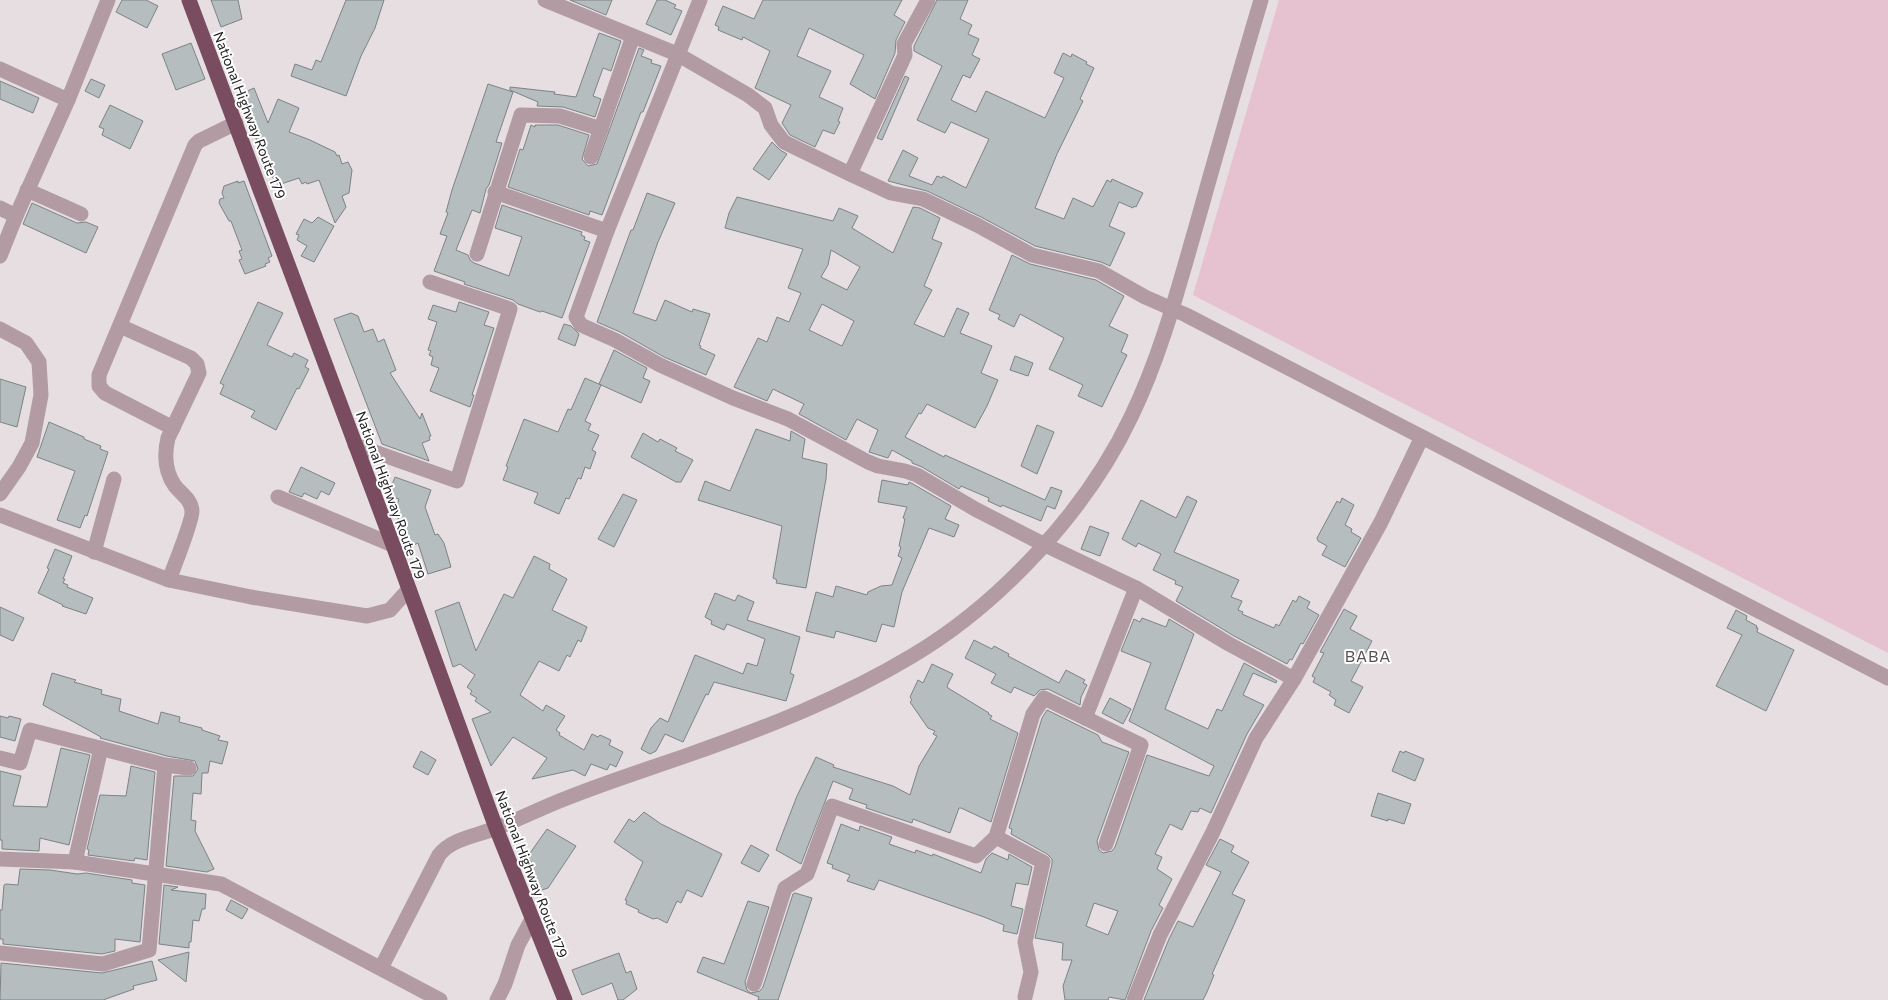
<svg xmlns="http://www.w3.org/2000/svg" width="1888" height="1000" viewBox="0 0 1888 1000" font-family="Commissioner,sans-serif">
  <style>
    .green { fill: #e6c1cf }
    .building { fill: #b5bdbf; stroke: #7c8386; fill-rule: evenodd }
    .lines { fill: none; stroke-linecap: round; stroke-linejoin: round }
    .minor { stroke: #b29ba3; stroke-width: 15 }
    .highway { stroke: #794c5f; stroke-width: 15 }
    .labels { text-anchor: middle; dominant-baseline: central; stroke-width: 4; stroke-linejoin: round; paint-order: stroke }
    .street-label { font-size: 14px; fill: #242122; stroke: #fff }
    .quarter-label { font-size: 16px; letter-spacing: 1px; fill: #575153; stroke: #fff }
  </style>
  <rect width="100%" height="100%" fill="#e6dee1"/>
  <polygon class="green" points="1279,0 1888,0 1888,653 1193,295"/>
  <g class="building">
    <polygon points="122,0 146,0 158,6 147,28 116,12"/>
    <polygon points="211,0 238,0 242,19 221,27"/>
    <polygon points="346,0 384,0 375,28 361,56 346,96 291,76 295,64 312,70 316,60 321,62"/>
    <polygon points="570,0 612,0 606,15"/>
    <polygon points="657,0 665,0 676,5 674,8 682,11 671,35 646,24"/>
    <polygon points="763,0 902,0 894,15 905,22 896,40 895,53 875,99 850,84 864,55 809,28 797,56 831,71 819,97 843,108 838,121 840,122 834,134 823,130 815,147 790,135 782,123 791,105 755,88 770,51 743,37 742,40 718,30 719,27 715,25 723,6 754,19"/>
    <polygon points="937,0 968,0 960,19 972,25 968,34 979,39 972,55 980,59 970,78 963,75 951,100 976,112 986,91 1045,118 1064,78 1054,73 1063,53 1071,57 1072,54 1087,62 1086,64 1094,68 1080,99 1083,101 1057,154 1035,208 1064,219 1073,198 1093,207 1107,180 1111,182 1112,179 1143,193 1136,207 1134,206 1133,208 1119,202 1109,226 1125,233 1110,266 1101,262 1035,246 981,217 927,191 888,181 903,150 918,158 909,176 932,185 937,176 942,178 943,176 966,188 989,139 951,122 945,133 917,120 942,66 914,51 914,46"/>
    <polygon points="599,33 621,41 611,71 603,68 593,96 601,99 595,117 563,107 537,106 538,102 510,90 510,87 555,92 554,94 576,97"/>
    <polygon points="191,43 205,79 176,90 162,54"/>
    <polygon points="639,48 644,50 641,56 652,60 651,63 661,66 643,112 641,112 602,215 590,211 589,215 508,187 520,149 523,150 531,125 535,127 535,125 558,125 589,135 582,159 588,166 597,164"/>
    <polygon points="905,76 909,78 882,140 877,138"/>
    <polygon points="91,79 105,85 99,98 85,91"/>
    <polygon points="0,81 39,98 33,113 0,99"/>
    <polygon points="488,84 513,92 496,142 502,143 489,185 486,189 480,213 472,210 456,250 468,255 470,260 474,263 509,276 522,237 495,228 502,205 582,232 581,235 585,237 584,240 590,242 562,318 542,311 540,312 518,304 513,300 464,284 465,282 434,271 447,236 440,234 448,213 446,212 452,190"/>
    <polygon points="254,88 268,123 278,99 299,108 289,132 310,140 335,152 337,156 339,155 342,164 348,162 352,170 349,193 342,196 346,207 335,223 319,180 307,184 306,182 302,184 299,178 278,185 276,179 274,180 251,127 254,126 241,94"/>
    <polygon points="110,105 143,121 130,149 102,135 104,129 99,127"/>
    <polygon points="772,142 780,150 787,154 769,180 753,169"/>
    <polygon points="238,181 238,183 244,181 272,256 268,258 270,262 265,264 266,266 245,274 239,260 242,259 239,251 242,250 231,221 229,221 219,203 220,199 224,198 222,193 224,186"/>
    <polygon points="647,193 675,203 658,242 633,313 656,321 665,300 692,312 693,309 710,314 699,345 701,346 700,348 715,355 706,375 664,357 620,332 597,322 631,230 633,230"/>
    <path d="M737,197l96,24 6,-13 19,8 -6,12 41,25 20,-46 7,1 20,10 -8,21 10,4 -18,43 8,4 -18,34 30,13 13,-29 12,5 -9,20 32,13 -11,27 17,7 -11,26 -12,22 -48,-24 -6,10 -2,-1 -14,24 39,20 1,-2 100,45 6,-13 11,4 -7,18 -8,-3 -6,15 -39,-16 -1,2 -13,-6 1,-3 -28,-12 -2,3 -37,-22 -10,-4v-2l-20,-11 -4,8 -19,-6 9,-22 -21,-11 -11,21 -47,-26 5,-10 -31,-15 -6,12 -33,-14 24,-49 9,4 10,-25 12,5 12,-29 -13,-5 15,-39 -78,-21 4,-15zM831,250l29,17 -13,23 -26,-13 7,-12zM822,304l32,17 -12,25 -33,-16z"/>
    <polygon points="32,203 77,223 86,222 98,227 86,253 23,224"/>
    <polygon points="318,217 334,226 314,262 301,256 307,246 297,240 299,235 296,234 304,219 312,223"/>
    <polygon points="1012,255 1030,264 1096,280 1124,296 1109,326 1128,335 1121,352 1127,355 1102,407 1078,396 1083,385 1049,369 1064,338 1020,314 1014,327 998,319 1000,315 989,310"/>
    <polygon points="258,302 283,313 267,345 292,357 294,353 308,360 305,367 309,369 299,389 297,388 276,430 251,417 255,411 220,394 224,385 220,383"/>
    <polygon points="459,302 489,312 484,325 494,328 472,395 474,395 470,407 430,391 439,368 431,365 433,357 429,355 431,351 428,350 437,322 428,319 433,305 456,312"/>
    <polygon points="351,313 358,316 364,332 373,329 378,342 384,339 396,370 390,373 420,419 422,413 431,436 429,437 430,440 422,443 429,461 382,444 334,319"/>
    <polygon points="564,324 571,326 579,334 575,346 558,339"/>
    <polygon points="614,350 647,368 643,378 650,381 641,403 599,384"/>
    <polygon points="1015,356 1033,363 1028,376 1010,370"/>
    <polygon points="585,378 601,385 585,421 591,424 588,430 599,435 592,450 596,452 590,469 585,467 581,479 578,478 569,499 566,498 559,514 534,503 538,493 503,480 508,467 506,466 524,419 558,432 568,409 571,410"/>
    <polygon points="0,379 26,387 17,427 0,422"/>
    <polygon points="49,422 84,437 84,439 101,446 100,449 108,452 87,516 85,515 80,528 57,520 75,471 37,457"/>
    <polygon points="1037,425 1054,432 1037,474 1021,466"/>
    <polygon points="756,429 790,441 791,431 805,439 802,458 827,464 826,479 806,588 776,583 777,580 773,578 782,526 698,500 705,481 730,491"/>
    <polygon points="643,433 658,442 660,439 677,448 675,451 693,460 681,482 676,482 631,457"/>
    <polygon points="301,467 335,483 329,495 321,491 317,499 304,493 302,497 289,492"/>
    <polygon points="395,477 431,490 425,507 435,535 438,534 444,543 451,567 428,574 418,543 412,546 405,529 402,530 395,510 399,499 388,495"/>
    <polygon points="882,480 908,485 909,482 913,484 951,506 945,519 959,525 954,537 929,528 902,592 894,627 882,624 876,642 836,631 834,638 806,631 816,592 833,597 836,586 867,595 868,592 881,586 892,585 902,558 898,556 901,547 899,546 905,519 903,518 907,507 878,502"/>
    <polygon points="623,494 637,500 614,547 598,539"/>
    <polygon points="1187,496 1197,501 1174,552 1239,580 1231,597 1242,601 1238,610 1243,612 1242,614 1274,628 1276,624 1279,626 1293,600 1296,602 1299,596 1310,602 1307,608 1319,615 1303,644 1301,643 1292,660 1290,659 1287,664 1234,636 1176,601 1183,587 1175,584 1176,581 1153,570 1161,554 1138,543 1136,547 1122,539 1141,500 1176,518"/>
    <polygon points="1342,498 1354,505 1345,525 1352,529 1351,532 1361,538 1345,567 1322,555 1327,546 1318,541 1317,538 1337,501 1340,503"/>
    <polygon points="1090,526 1109,533 1100,556 1081,549"/>
    <polygon points="55,549 72,556 63,579 65,579 63,583 68,585 67,587 93,598 86,614 62,606 63,605 38,593 49,569 47,568"/>
    <polygon points="534,556 550,564 549,569 567,579 552,610 587,627 581,642 578,640 570,657 567,655 559,671 539,661 520,695 543,711 546,705 565,716 556,730 560,733 559,735 584,750 592,734 598,737 600,735 611,740 609,745 623,752 616,767 610,764 607,770 591,764 585,776 573,770 532,779 547,758 513,737 491,766 472,719 491,712 475,701 477,698 470,694 472,691 467,687 475,675 460,664 453,667 435,611 459,602 476,651 504,594 513,598"/>
    <polygon points="715,593 735,601 738,595 754,602 747,620 800,637 790,673 794,675 786,701 714,682 708,695 706,694 683,742 665,734 656,751 650,754 641,749 651,728 660,718 668,722 695,655 743,674 747,663 757,666 765,639 727,624 724,630 711,624 712,621 705,617"/>
    <polygon points="0,607 24,618 13,641 0,635"/>
    <polygon points="1344,609 1357,616 1350,629 1372,641 1351,681 1363,687 1349,713 1334,705 1336,700 1329,695 1331,692 1313,682 1315,678 1312,676 1324,653 1320,652"/>
    <polygon points="1736,610 1747,616 1746,620 1757,626 1756,628 1758,628 1757,632 1794,650 1766,711 1716,686 1742,635 1727,628"/>
    <path d="M1142,618l24,9 3,-8 25,15 -29,75 43,20 9,-20 5,2 22,-48 33,18 -1,2 -23,-10 -10,22 21,10 -17,29 -36,79 -11,-5 -2,4 -7,-1 -9,19 -12,-6 -15,30 7,3 -5,12 15,10 -13,26 4,3 -12,23 -26,69 -16,-3 -1,3h-43l-2,-14 9,-26h-10l1,-17 -28,-5 17,-74v-5l-5,-5 -36,-20 1,-5 -3,-1 33,-110 5,-8 51,25 4,7 27,10 -32,89 2,9 4,3 9,-2 3,-4 32,-92 62,21 5,-10 -85,-45 22,-58 -30,-12 13,-32 6,3zM1094,903l24,8 -10,24 -22,-9z"/>
    <polygon points="974,640 992,649 994,646 1009,654 1008,656 1059,683 1066,670 1085,680 1083,683 1087,685 1081,697 1080,705 1048,689 1040,690 1034,696 1014,687 1011,693 991,683 996,674 965,658"/>
    <polygon points="932,664 953,674 947,686 948,688 989,713 988,714 992,716 990,719 1018,733 991,822 961,808 959,808 950,833 913,819 912,823 866,808 867,805 849,799 853,789 833,781 801,864 776,850 797,796 816,757 834,765 833,767 893,786 910,795 919,766 937,736 933,734 935,731 928,728 910,702 912,700 910,697 918,680 923,683"/>
    <polygon points="52,673 76,680 74,682 102,690 101,694 121,699 119,711 158,724 161,712 180,717 179,722 202,728 202,730 220,736 218,740 228,742 222,764 210,761 208,773 202,773 201,794 193,793 191,820 196,821 195,831 214,869 207,872 166,866 174,776 193,776 198,769 195,761 167,756 100,738 101,737 43,705"/>
    <polygon points="1110,698 1131,709 1123,724 1102,713"/>
    <polygon points="0,716 8,718 9,716 21,719 15,741 0,737"/>
    <polygon points="61,748 90,755 69,845 40,838 39,851 2,849 2,840 0,840 0,771 21,776 13,806 47,807"/>
    <polygon points="421,751 436,760 428,775 413,767"/>
    <polygon points="1400,751 1404,753 1405,751 1424,759 1415,781 1392,771"/>
    <polygon points="131,766 155,772 147,860 135,858 134,861 88,855 89,850 87,849 100,795 126,796"/>
    <polygon points="1378,793 1411,804 1404,824 1388,819 1388,821 1371,816"/>
    <polygon points="644,812 661,824 722,854 702,897 687,890 681,903 677,901 667,923 657,918 653,919 638,912 639,910 626,904 627,901 625,900 643,862 614,842 629,819 634,822"/>
    <polygon points="841,824 859,831 860,826 892,837 889,844 915,853 916,850 932,856 933,854 981,873 986,859 992,853 1008,860 1009,854 1032,867 1028,885 1016,883 1011,906 1023,909 1017,934 1003,931 1004,925 984,917 879,880 874,890 847,881 850,875 832,868 833,865 827,863"/>
    <polygon points="547,829 576,846 548,888 539,891 528,863 531,862 528,856"/>
    <polygon points="1220,839 1234,846 1231,852 1249,862 1232,894 1245,900 1212,974 1214,975 1207,992 1203,1000 1144,1000 1169,939 1178,921 1193,927 1221,872 1206,865"/>
    <polygon points="751,845 769,855 759,872 741,863"/>
    <polygon points="20,869 50,870 77,874 86,873 132,880 132,883 145,885 140,942 115,939 115,951 102,954 3,944 3,939 0,939 0,910 2,910 4,885 6,884 18,885"/>
    <polygon points="164,885 178,887 171,890 206,894 205,909 202,909 199,921 193,920 191,942 189,942 189,948 159,944"/>
    <polygon points="795,893 812,898 778,1000 758,1000 759,997 697,972 703,957 724,964 748,901 769,907 745,982 747,990 751,993 760,991 763,987 793,894"/>
    <polygon points="231,900 248,909 242,919 226,910"/>
    <polygon points="189,952 186,982 158,960"/>
    <polygon points="619,953 626,973 631,971 637,989 623,1000 618,1000 612,983 582,995 572,970"/>
    <polygon points="152,961 157,980 133,986 134,989 103,1000 0,1000 1,963 102,973"/>
  </g>
  <g class="lines">
    <g class="minor">
      <polyline points="545,0 677,54 748,95 765,108 771,125 784,142 850,174 891,193 923,199 977,225 1032,255 1099,271 1145,297 1186,315 1888,678"/>
      <polyline points="700,0 607,231 576,317 581,325 615,340 660,365 733,398 788,419 868,462 878,466 905,471 917,475 975,509 1043,544 1136,588 1229,644 1294,679"/>
      <polyline points="0,69 68,100"/>
      <polyline points="591,157 633,36"/>
      <polyline points="850,174 905,55 904,44 928,0"/>
      <polyline points="27,190 81,214"/>
      <polyline points="495,192 607,231"/>
      <polyline points="0,208 16,216"/>
      <polyline points="477,254 521,115 560,116 601,129"/>
      <polyline points="0,256 16,216 68,100 108,0"/>
      <path d="M120,326l71,32 6,6 2,9 -31,65c-4,17 -3,34 7,48 7,9 16,13 17,25 1,9 -19,58 -23,69"/>
      <polyline points="0,329 26,343 39,362 41,395 32,443 19,467 0,494"/>
      <polyline points="173,428 105,393 99,386 99,375 195,145 199,141 236,123"/>
      <polyline points="355,445 457,481 510,309 430,282"/>
      <polyline points="278,497 393,545"/>
      <polyline points="0,515 169,580 251,597 367,616 390,610 409,589"/>
      <polyline points="94,552 114,479"/>
      <polyline points="1085,718 1136,588"/>
      <polyline points="0,758 20,763 30,730 165,765 189,768"/>
      <polyline points="996,837 1043,862 1025,942 1031,972 1025,997"/>
      <polyline points="0,859 75,862 221,884 440,1000"/>
      <polyline points="75,862 101,748"/>
      <polyline points="0,953 103,964 149,950 165,765"/>
      <path d="M381,968l58,-113c13,-17 38,-19 57,-27 24,-9 47,-21 71,-30 40,-16 81,-29 121,-43 77,-27 154,-57 224,-99 88,-52 175,-146 219,-239 30,-62 47,-128 66,-194 21,-75 42,-149 64,-223"/>
      <polyline points="754,984 785,888 807,874 832,806 976,856 996,837 1033,714 1044,698 1141,745 1106,844"/>
      <polyline points="497,1000 505,984 518,945 532,919"/>
      <polyline points="1134,1000 1160,935 1212,834 1256,738 1294,679 1381,522 1422,437"/>
    </g>
    <polyline class="highway" points="189,0 393,545 496,828 565,1000"/>
  </g>
  <g class="labels">
    <g class="street-label">
      <text transform="translate(250 115) rotate(69)">National Highway Route 179</text>
      <text transform="translate(391 495) rotate(70)">National Highway Route 179</text>
      <text transform="translate(532 874) rotate(69)">National Highway Route 179</text>
    </g>
    <g class="quarter-label">
      <text x="1368" y="655">BABA</text>
    </g>
  </g>
</svg>
